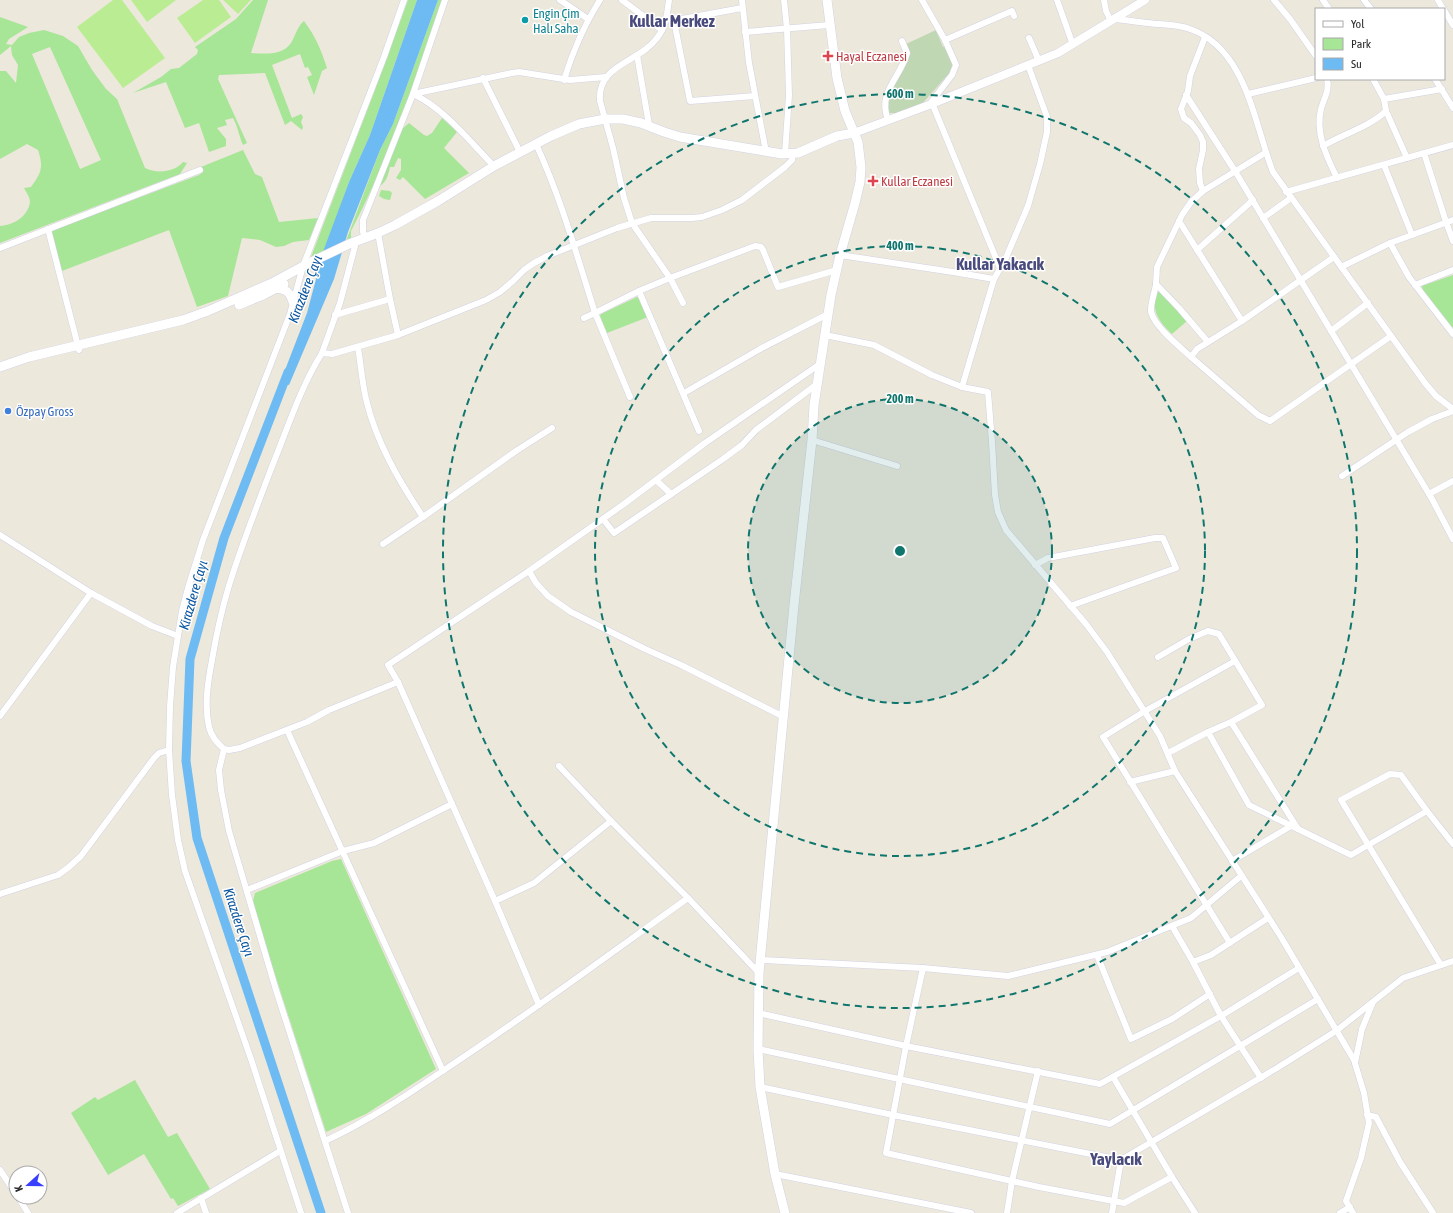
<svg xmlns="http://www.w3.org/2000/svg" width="1453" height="1213" viewBox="0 0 1453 1213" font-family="'Asap Condensed',sans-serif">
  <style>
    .green { fill: #a7e597; fill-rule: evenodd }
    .cemetery { fill: #c0d7b3 }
    .pitch { fill: #baed93 }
    .water { fill: #6dbbf2 }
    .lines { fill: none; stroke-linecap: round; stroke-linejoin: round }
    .river { stroke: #6dbbf2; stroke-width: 9 }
    .minor-casing { stroke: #d2d2e4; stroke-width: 7 }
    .tertiary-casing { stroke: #d2d2e4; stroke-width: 9 }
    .secondary-casing { stroke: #d2d2e4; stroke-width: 10 }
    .minor { stroke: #fff; stroke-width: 6 }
    .tertiary { stroke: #fff; stroke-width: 8 }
    .secondary { stroke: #fff; stroke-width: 9 }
    .ring { fill: none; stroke: #0f766e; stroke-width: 2; stroke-dasharray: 7 5 }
    .culture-dot { fill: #0f9aa8; stroke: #fff; stroke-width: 1.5 }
    .health-dot { fill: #e0444e; stroke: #fff; stroke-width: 1.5 }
    .shop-dot { fill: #3f7fe0; stroke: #fff; stroke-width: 1.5 }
    .labels { text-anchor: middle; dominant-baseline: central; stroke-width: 3; stroke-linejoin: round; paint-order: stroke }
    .culture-label { font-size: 13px; fill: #0d838f; stroke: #fff; text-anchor: start }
    .health-label { font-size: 13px; fill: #be3a42; stroke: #fff; text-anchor: start }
    .shop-label { font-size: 13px; fill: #366cbe; stroke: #fff; text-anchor: start }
    .water-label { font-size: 14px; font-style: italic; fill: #0a56a0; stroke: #fff }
    .district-label { font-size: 17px; font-weight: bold; fill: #4a4b7d; stroke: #fff }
    .centre { fill: #0f766e; stroke: #fff; stroke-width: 2 }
    .ring-label { font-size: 12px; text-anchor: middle; font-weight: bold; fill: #0f766e; stroke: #fff; stroke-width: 3; stroke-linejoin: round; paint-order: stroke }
  </style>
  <rect width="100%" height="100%" fill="#ede8dc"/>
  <g class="green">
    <path d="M253,0h15l-17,53c17,1 36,3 43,-16 3,-6 5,-12 10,-16 12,16 17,29 23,47l-5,3 -8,24 -7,-18 5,-2 -4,-8 -3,1 -5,-14 -28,11 20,53 9,-4 2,3 -2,5 2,5 -1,3 -11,-9 -6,4 -20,-52 -46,2 -1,4 29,64 -4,2c-4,-9 -5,-18 -10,-27l-8,2 2,5 -10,3 9,11v7l-17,6 -10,-29 -14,5 -19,-46 -33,11 28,-16 10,-8 8,-1 18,-14 1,-4 -3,-3 41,-28z"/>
    <polygon points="408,0 417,0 370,135 349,182 324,252 311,257 373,95"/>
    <path d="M438,0h5c-28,78 -53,158 -92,231v7l-5,3 34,-91 13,-26z"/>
    <path d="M0,17l28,10 -19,12 -3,5 6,1 7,-8 10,-4 15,-3 19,6 15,10 14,24 14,19 11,10 28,69c12,6 30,4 38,-6l4,1 -7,11 -180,69v-17c13,-1 28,-9 30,-24 0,-5 -4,-10 -6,-14l7,-1c10,-14 13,-19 7,-37l-11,-6 -27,15v-88h6l10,12 2,-18 -6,-10 -1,-9 -11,9zM50,47l51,113 -21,9 -48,-115z"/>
    <path d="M442,118l15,14 -13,16 25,25 -44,26 -22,-22 -3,3 -4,-2 5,-8v-11l-3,-1 -4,9h-4c-2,8 -3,14 -10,19l21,-56 8,-7 15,12 3,1 5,-3z"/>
    <polygon points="243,150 255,174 262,177 279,222 318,218 309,240 293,242 284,246 276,247 260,240 242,238 228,296 197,307 169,230 62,271 51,234 53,230 199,175 203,172 201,167"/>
    <polygon points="381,190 390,191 392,193 390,200 384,199 379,196"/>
    <polygon points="1453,275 1453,328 1423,291 1422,286"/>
    <path d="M1161,291l26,30 -15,13c-12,-11 -23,-25 -14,-42z"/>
    <polygon points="637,297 639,298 648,317 607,333 600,316 601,314"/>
    <polygon points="341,859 436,1069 366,1114 326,1132 255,913 253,901 255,893 332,861"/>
    <polygon points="135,1080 168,1137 177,1133 210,1189 178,1206 173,1198 171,1199 144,1154 108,1175 71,1113 95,1097 98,1100"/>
  </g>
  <polygon class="cemetery" points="936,30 943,47 945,46 952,64 952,70 922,104 896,113 889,113 886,106 887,99 908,54 906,44"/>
  <g class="pitch">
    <polygon points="113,0 122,0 165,58 123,88 77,27"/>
    <polygon points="131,0 176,0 147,22"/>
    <polygon points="203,0 219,0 231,17 195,43 177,18"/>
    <polygon points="223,0 251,0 238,14"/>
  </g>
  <polygon class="water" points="417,0 438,0 393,124 380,150 348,232 334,279 289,385 280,383 307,313 324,249 349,182 370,135"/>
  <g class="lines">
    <polyline class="river" points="288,372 224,538 190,659 186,761 197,838 321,1213"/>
    <defs>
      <g id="minor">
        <polyline points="560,0 588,19"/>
        <polyline points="622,0 662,30"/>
        <path d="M669,0c-2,14 -3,27 -12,38 -18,25 -60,26 -57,63l13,47 11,50 8,25 38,55 13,25"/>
        <polyline points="742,0 749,63 766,152"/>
        <polyline points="784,0 787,29 789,95 785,154"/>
        <polyline points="922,0 945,40 956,65 952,75 929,105"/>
        <polyline points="1057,0 1073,45"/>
        <polyline points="1104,0 1106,11 1111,21"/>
        <polyline points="1274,0 1290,19 1316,56"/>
        <polyline points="1323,0 1329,9"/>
        <polyline points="1364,0 1371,9"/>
        <polyline points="1438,0 1443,9"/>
        <polyline points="1444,10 1453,25"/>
        <path d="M1115,19c11,1 22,3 33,4 14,2 29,1 42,6 57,20 64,95 83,143l152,211 11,13 17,13"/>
        <polyline points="671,21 742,8"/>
        <polyline points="674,21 690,101 755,96"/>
        <polyline points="745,32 829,25"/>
        <polyline points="1029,38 1039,61"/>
        <polyline points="945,40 1012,11 1014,16"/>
        <polyline points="637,55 649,125"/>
        <polyline points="483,78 520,152"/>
        <path d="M1327,79c3,11 -3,19 -6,30 -6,25 6,48 16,69"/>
        <polyline points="1435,79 1453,108"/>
        <path d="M564,80c9,-29 20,-55 36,-80"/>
        <polyline points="1248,94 1316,78"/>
        <polyline points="1186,95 1235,171 1432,499 1453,539"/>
        <polyline points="1384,99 1442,89"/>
        <polyline points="932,103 1000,268"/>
        <polyline points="1386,111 1407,158"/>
        <path d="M888,120c-11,-28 13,-43 19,-67l-5,-12"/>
        <path d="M536,144c25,54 41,112 59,169l44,-22"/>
        <path d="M1323,146c20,-12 46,-19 63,-35l-2,-12 -11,-20"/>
        <polyline points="1424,153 1446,222 1453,241"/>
        <polyline points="1384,165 1412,235"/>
        <path d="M494,166c-24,-24 -50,-58 -81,-72l99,-21 7,-1 51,8 36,-3"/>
        <polyline points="1203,191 1200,183 1199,169 1203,150 1203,142 1200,135 1191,123 1184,118 1181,109 1188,91 1190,76 1205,37"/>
        <polyline points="1286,192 1453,145"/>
        <polyline points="1263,218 1291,198"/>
        <polyline points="1453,220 1390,243 1409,277 1453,334"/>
        <polyline points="1179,221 1242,321 1197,349 1191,357 1258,415 1270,421 1391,336"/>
        <polyline points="48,229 79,350"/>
        <polyline points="378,233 390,299 398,335"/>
        <polyline points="365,238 363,232 363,220 413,94 445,0"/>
        <polyline points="355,246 340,303 322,353 332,354 398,335 486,300 500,292 513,281 524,270 534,263 547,256 617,228 651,218 692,218 702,217 722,210 742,200 785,167 792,160 793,153"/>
        <polyline points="0,248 200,170"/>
        <polyline points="1197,250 1253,200"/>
        <polyline points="840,255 953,272 994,279"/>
        <polyline points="1341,267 1390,243"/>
        <path d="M1156,284c-1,8 -6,20 -5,28 4,15 28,34 40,45"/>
        <polyline points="1415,285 1453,270"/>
        <polyline points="335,315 390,299"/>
        <polyline points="584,318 595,313 630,397"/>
        <polyline points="1242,321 1334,257"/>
        <polyline points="1331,331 1368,303"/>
        <polyline points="825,335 874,345 932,375 962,387 988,392 992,442 995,495 998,512 1006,530 1086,624 1107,652 1160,736 1175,771 1281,937 1354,1060 1364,1093 1369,1123 1361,1158 1346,1201 1353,1213"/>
        <polyline points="1208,342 1179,308 1156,284 1157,267 1182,215 1191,202 1203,191 1265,153"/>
        <path d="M358,348c3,17 4,34 8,51 10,43 33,82 57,118l-40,27"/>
        <polyline points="962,387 994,279 1005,260 1028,206 1040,164 1047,132 1047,117 1028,65"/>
        <polyline points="684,393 760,349 828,314"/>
        <polyline points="699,431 639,291 670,278 755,246 761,247 763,250 778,287 837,270"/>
        <polyline points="812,440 897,466"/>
        <polyline points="1342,476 1408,432 1432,419 1453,411"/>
        <polyline points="656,480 671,494"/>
        <polyline points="1429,494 1453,481"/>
        <polyline points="423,517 516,451 552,428"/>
        <polyline points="603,519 614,533 723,459 742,445 756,430 817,384"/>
        <polyline points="0,535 91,593 152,626 178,636"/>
        <polyline points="1035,565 1048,558 1155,538 1163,538 1176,568 1070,606"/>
        <polyline points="529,571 536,583 548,596 571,612 645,649 681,665 784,717"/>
        <polyline points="1158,657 1189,639 1208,631 1219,634 1262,705 1231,722 1208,732"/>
        <polyline points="0,716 91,593"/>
        <polyline points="1231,722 1298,829"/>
        <polyline points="287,730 443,1071"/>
        <path d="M224,749c-7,-6 -13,-13 -15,-22 -5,-22 -1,-46 3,-67 4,-23 9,-48 16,-71 12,-40 28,-80 43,-120 16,-39 29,-81 51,-116"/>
        <polyline points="1168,753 1208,732 1249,805 1351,855 1427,811 1453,844"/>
        <polyline points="559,766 611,821 688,898"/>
        <polyline points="1130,782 1175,771"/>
        <polyline points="1427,811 1401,775 1390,774 1341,800 1441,965"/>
        <polyline points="1232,861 1291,826"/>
        <polyline points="247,890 343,851 374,843 452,804"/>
        <polyline points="0,894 58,875 69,867 81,856 154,758 159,753 169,750"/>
        <polyline points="495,901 534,883 611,821"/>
        <polyline points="1172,926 1193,962 1221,1016 1261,1078"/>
        <polyline points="1230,943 1103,737 1145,711 1235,661"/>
        <polyline points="1097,955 1131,1039 1172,1019 1210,994"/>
        <polyline points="761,960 923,968 1008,976 1107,952 1191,918 1241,876"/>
        <polyline points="1193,962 1211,955 1268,918"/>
        <polyline points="923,968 906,1046 886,1153 1039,1187 1124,1203 1172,1177"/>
        <polyline points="539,1005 495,901 398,682 388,665 529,571 624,504 705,443 820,364"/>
        <polyline points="758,1013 906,1046 1100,1084 1221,1016 1299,968"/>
        <polyline points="758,1049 1110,1124 1318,999"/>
        <polyline points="1355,1063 1362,1029 1373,1002"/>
        <polyline points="1113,1077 1172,1177 1195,1213"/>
        <polyline points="760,1087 893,1115 1121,1160 1277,1068 1336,1031 1403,978 1453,961"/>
        <polyline points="1367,1115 1376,1117 1400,1162 1433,1213"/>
        <path d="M325,1141c50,-23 95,-55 140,-85 76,-51 149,-105 223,-158l71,75"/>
        <polyline points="0,1170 16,1194"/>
        <polyline points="775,1174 971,1213"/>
        <polyline points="18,1197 28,1213"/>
        <polyline points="201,1198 206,1213"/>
        <polyline points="177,1213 280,1151"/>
        <polyline points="301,1213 251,1059 185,871 178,840 172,795 169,750 170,706 173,667 182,611 188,588 203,540 290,314 303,266 384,57 404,0"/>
        <polyline points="348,1213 276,990 229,831 221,790 219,770 224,749 229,750 240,748 307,722 329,710 398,682"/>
        <polyline points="1007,1213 1012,1181 1038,1071"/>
        <polyline points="1112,1213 1121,1160"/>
        <polyline points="1340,1213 1350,1207"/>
      </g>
      <polyline id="tertiary" points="854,133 929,105 1058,53 1145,0"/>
      <g id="secondary">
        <path d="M276,288c10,1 14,4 17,14"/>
        <polyline points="239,305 263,295 284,284"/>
        <polyline points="0,367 29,357 183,320 208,311 274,282 311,262 349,244 378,233 395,225 438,201 494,166 551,136 579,124 605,119 623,119 641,123 664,132 680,137 782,154 798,153 837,136 854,133"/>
        <polyline points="785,1213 775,1174 760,1087 758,1049 759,973 794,605 812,440 814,405 831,295 840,255 855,203 860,182 861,167 858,142 845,111 837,78 827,0"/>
      </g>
    </defs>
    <use href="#minor" class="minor-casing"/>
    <use href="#tertiary" class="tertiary-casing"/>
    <use href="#secondary" class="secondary-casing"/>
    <use href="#minor" class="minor"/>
    <use href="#tertiary" class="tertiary"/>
    <use href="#secondary" class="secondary"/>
  </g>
  <circle cx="900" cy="551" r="152" fill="#0f766e" fill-opacity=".12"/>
  <g class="ring">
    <circle cx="900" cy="551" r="152"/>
    <circle cx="900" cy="551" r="305"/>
    <circle cx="900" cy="551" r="457"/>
  </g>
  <circle class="culture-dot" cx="525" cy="20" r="4"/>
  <g class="health-dot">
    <path d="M826 50h4v4h4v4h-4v4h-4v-4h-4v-4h4z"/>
    <path d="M871 175h4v4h4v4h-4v4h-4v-4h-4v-4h4z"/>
  </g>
  <circle class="shop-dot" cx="8" cy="411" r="4"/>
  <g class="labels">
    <g class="culture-label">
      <text x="533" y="13">Engin Çim<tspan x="533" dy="15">Halı Saha</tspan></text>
    </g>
    <g class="health-label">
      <text x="836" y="56">Hayal Eczanesi</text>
      <text x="881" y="181">Kullar Eczanesi</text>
    </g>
    <g class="shop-label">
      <text x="16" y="411">Özpay Gross</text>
    </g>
    <g class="water-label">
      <text transform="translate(305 289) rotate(-69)">Kirazdere Çayı</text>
      <text transform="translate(193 595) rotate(-74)">Kirazdere Çayı</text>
      <text transform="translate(239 922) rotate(72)">Kirazdere Çayı</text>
    </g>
    <g class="district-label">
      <text x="672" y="21">Kullar Merkez</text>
      <text x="1000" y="264">Kullar Yakacık</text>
      <text x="1116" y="1159">Yaylacık</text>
    </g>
  </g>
  <circle cx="900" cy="551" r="6" class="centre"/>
  <g class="ring-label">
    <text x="900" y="98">600 m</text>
    <text x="900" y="250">400 m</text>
    <text x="900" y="403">200 m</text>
  </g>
  <rect x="1315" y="8" width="130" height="72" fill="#ffffff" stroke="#aaaaaa"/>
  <rect x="1323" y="21" width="20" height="6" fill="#ffffff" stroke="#aaaaaa"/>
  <text x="1351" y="28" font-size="12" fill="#2b2b2b">Yol</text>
  <rect x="1323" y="38" width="20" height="12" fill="#a7e597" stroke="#aaaaaa"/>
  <text x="1351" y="48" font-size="12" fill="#2b2b2b">Park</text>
  <rect x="1323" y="58" width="20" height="12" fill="#6dbbf2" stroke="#aaaaaa"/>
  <text x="1351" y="68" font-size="12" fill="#2b2b2b">Su</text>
  <g transform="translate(28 1185) rotate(249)"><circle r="19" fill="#ffffff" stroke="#aaaaaa"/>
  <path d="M0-3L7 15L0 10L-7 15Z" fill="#3840fe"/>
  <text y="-6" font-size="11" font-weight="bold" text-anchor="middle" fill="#2b2b2b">K</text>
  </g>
</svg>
